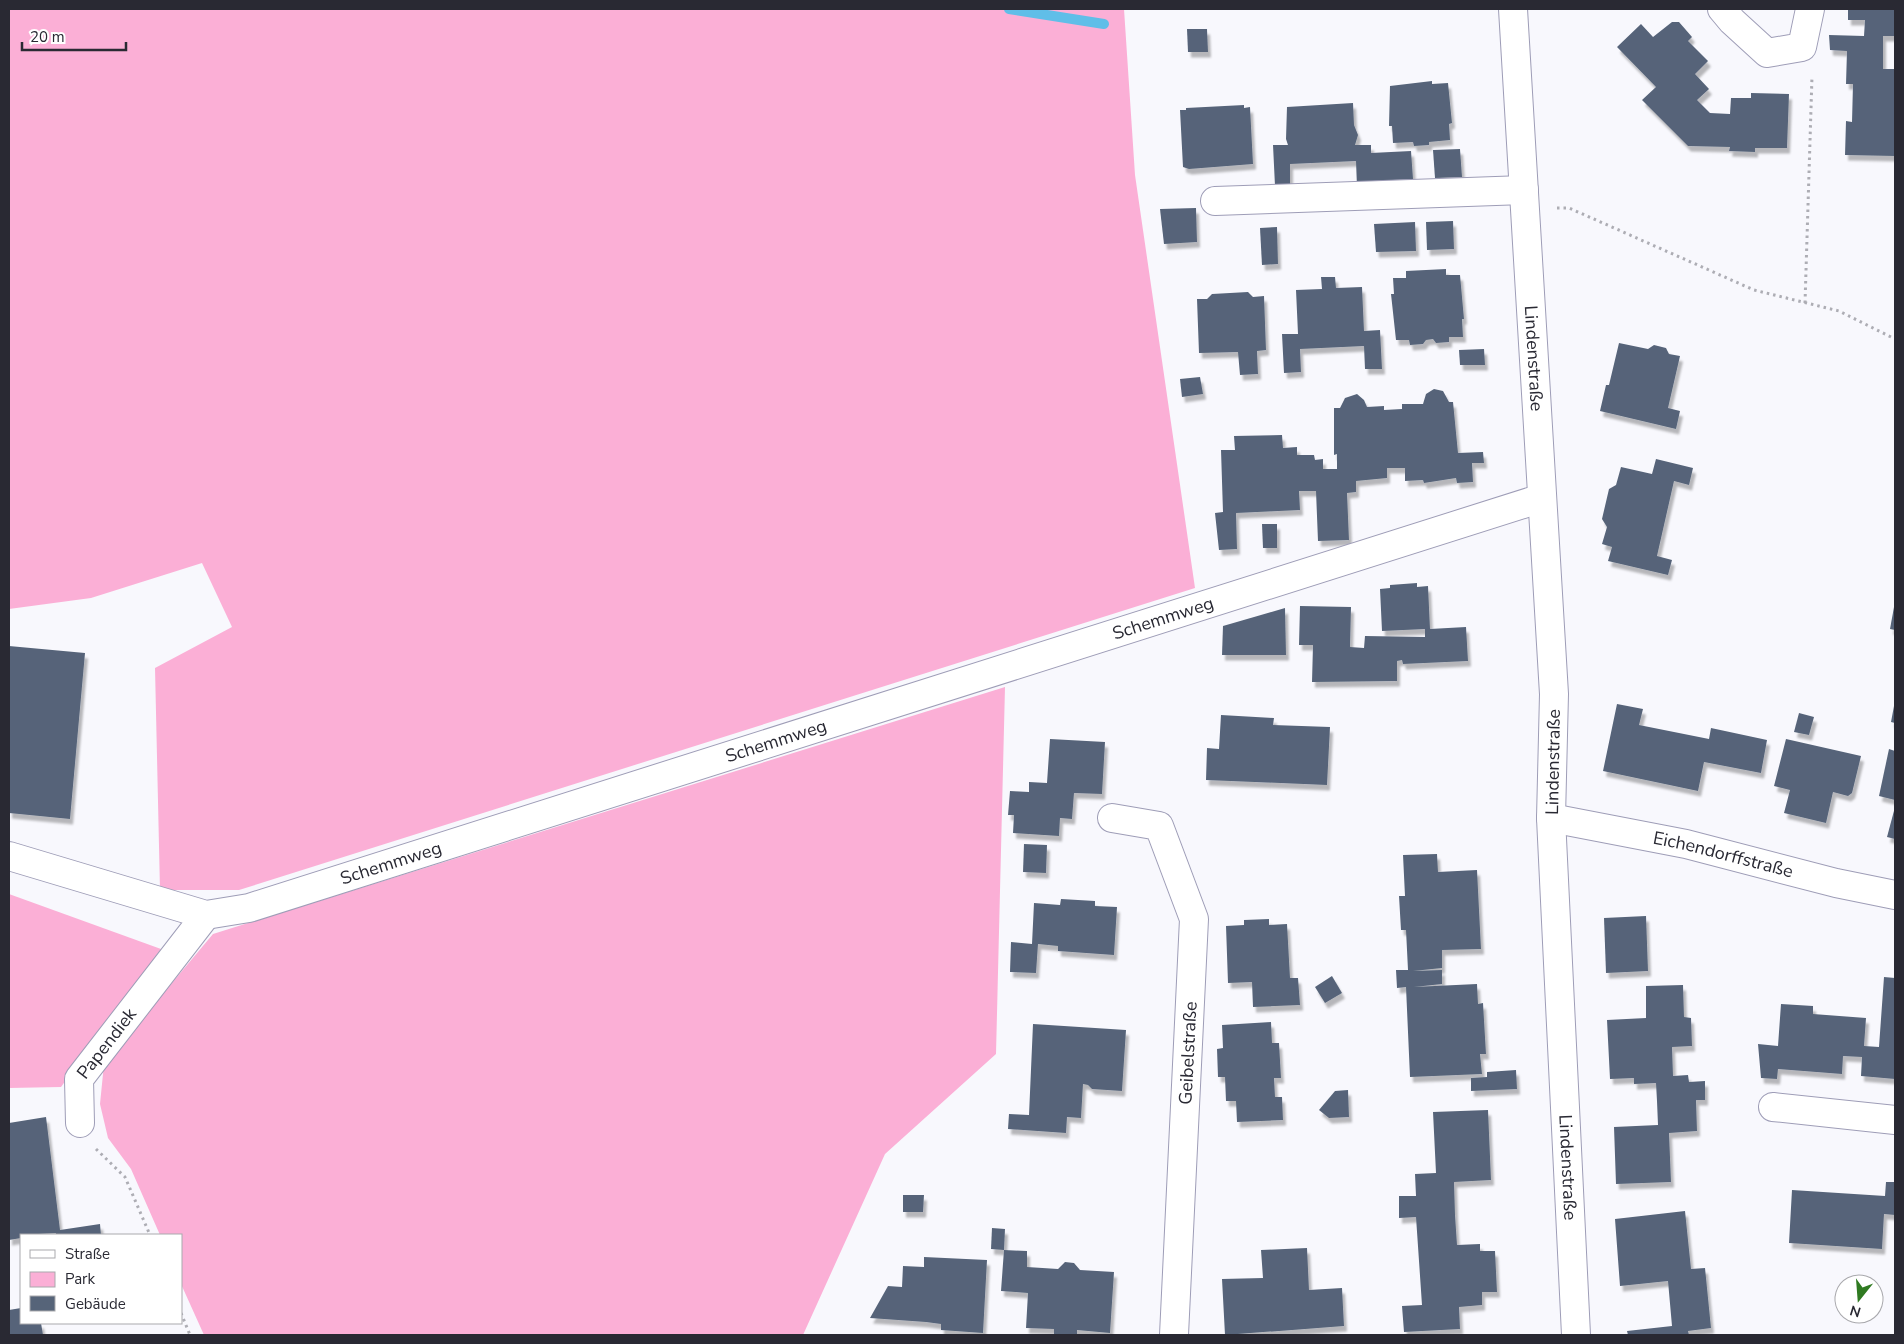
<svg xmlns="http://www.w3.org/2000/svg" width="1904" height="1344" viewBox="0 0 1904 1344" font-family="'Nunito Sans',sans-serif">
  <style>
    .green { fill: #fbafd6 }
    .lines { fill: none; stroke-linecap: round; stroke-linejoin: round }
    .stream { stroke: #60bee8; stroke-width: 10 }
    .building { fill: #566479; filter: url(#shadow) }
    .minor-casing { stroke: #9e9db7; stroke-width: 30 }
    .path { stroke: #adadb4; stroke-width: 3; stroke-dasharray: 2.5 4; stroke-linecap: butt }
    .minor { stroke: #fff; stroke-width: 28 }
    .labels { text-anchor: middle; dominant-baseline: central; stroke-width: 5; stroke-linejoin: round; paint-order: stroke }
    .street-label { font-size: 18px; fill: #292933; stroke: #fff }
  </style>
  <defs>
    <filter id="shadow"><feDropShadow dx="3" dy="5.5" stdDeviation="1" flood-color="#0004"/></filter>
  </defs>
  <rect width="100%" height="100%" fill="#f8f8fd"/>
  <g class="green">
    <polygon points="9,9 1124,9 1135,175 1195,588 239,890 160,890 155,668 232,627 202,563 91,598 9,609"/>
    <polygon points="1005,687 996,1054 885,1154 803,1335 204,1335 181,1284 181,1235 160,1235 131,1169 108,1138 100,1104 104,1064 213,934"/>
    <polygon points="9,894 161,949 61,1087 9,1088"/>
  </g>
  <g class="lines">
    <polyline class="stream" points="1009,9 1104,24"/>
  </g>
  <g class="building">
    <polygon points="1848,9 1895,9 1895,36 1883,36 1883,69 1895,69 1895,156 1845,155 1846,121 1852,122 1853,84 1846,84 1847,51 1830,50 1829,35 1864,36 1865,20 1848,20"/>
    <polygon points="1672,22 1679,22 1692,37 1688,41 1708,61 1695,74 1709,89 1697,100 1710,113 1730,114 1731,98 1751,98 1751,93 1789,94 1787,148 1755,148 1755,152 1729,151 1730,147 1688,146 1642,100 1656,87 1617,47 1641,24 1653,37"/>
    <polygon points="1187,29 1207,29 1208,52 1188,52"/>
    <polygon points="1432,81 1432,84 1448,83 1452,123 1449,124 1450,140 1429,142 1429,145 1414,146 1413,142 1393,143 1392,126 1389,126 1390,86"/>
    <polygon points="1353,103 1354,125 1358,135 1355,145 1371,145 1371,153 1411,151 1413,179 1372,181 1373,186 1357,187 1356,161 1290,164 1290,185 1275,186 1273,145 1288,145 1286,139 1287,107"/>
    <polygon points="1244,105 1244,108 1250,107 1253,164 1189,169 1183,167 1180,110 1186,110 1186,108"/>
    <polygon points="1460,149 1462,177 1435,178 1433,150"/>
    <polygon points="1196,208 1197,242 1164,244 1160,209"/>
    <polygon points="1453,221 1454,249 1427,250 1426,222"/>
    <polygon points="1415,222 1416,251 1376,252 1374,224"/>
    <polygon points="1277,227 1278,264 1262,265 1260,228"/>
    <polygon points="1446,269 1446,275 1460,275 1464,319 1462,319 1463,337 1449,337 1449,342 1436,343 1433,339 1426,340 1423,344 1410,345 1409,340 1396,340 1391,294 1394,294 1393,278 1406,278 1406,271"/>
    <polygon points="1321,277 1335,277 1336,288 1362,287 1364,331 1380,330 1382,369 1365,369 1364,346 1300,349 1301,372 1284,373 1282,334 1298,334 1296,290 1322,289"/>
    <polygon points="1248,292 1253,297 1264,296 1266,350 1257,351 1258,374 1240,375 1238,352 1199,353 1197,299 1207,299 1212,294"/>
    <polygon points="1619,343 1648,349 1654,345 1666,348 1669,354 1680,356 1668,408 1680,411 1676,429 1600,411 1606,385 1609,385"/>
    <polygon points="1484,349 1485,365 1460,365 1459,350"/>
    <polygon points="1200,377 1203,394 1182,397 1180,379"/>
    <polygon points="1434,389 1443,391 1449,402 1453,402 1458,453 1483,452 1484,463 1472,463 1473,482 1457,483 1456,478 1424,483 1423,480 1405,481 1405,468 1387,468 1387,478 1356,481 1356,492 1347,493 1349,540 1318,541 1316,491 1299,491 1300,510 1236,513 1237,549 1219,550 1215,513 1223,512 1221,450 1235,450 1234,436 1282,435 1283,448 1297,447 1297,455 1314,455 1315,460 1323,459 1323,469 1337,469 1337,454 1334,455 1334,408 1340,408 1345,398 1357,394 1364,400 1367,407 1384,406 1384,410 1402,409 1402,404 1423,404 1426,394"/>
    <polygon points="1656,459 1693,468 1689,485 1674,481 1657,556 1672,560 1668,575 1608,561 1612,547 1602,544 1607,527 1602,519 1609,489 1616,485 1621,467 1652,474"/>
    <polygon points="1262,524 1277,524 1277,548 1263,548"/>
    <polygon points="1417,583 1417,587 1428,586 1430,629 1466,627 1468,661 1403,664 1402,660 1397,661 1397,681 1312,682 1313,645 1299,645 1300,606 1351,607 1350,647 1364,648 1365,636 1425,637 1425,629 1382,631 1380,589 1390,588 1390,585"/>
    <polygon points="1894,607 1895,607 1895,630 1890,629"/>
    <polygon points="1285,608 1286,655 1222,655 1223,626"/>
    <polygon points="9,646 85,653 70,819 9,813"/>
    <polygon points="1617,704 1643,709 1639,725 1709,739 1711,728 1767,740 1761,773 1704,762 1698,791 1603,771"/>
    <polygon points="1894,706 1895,706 1895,723 1891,722"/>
    <polygon points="1799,713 1814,717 1809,735 1794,732"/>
    <polygon points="1221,715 1274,718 1273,725 1330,727 1327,785 1206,780 1207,748 1219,749"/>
    <polygon points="1050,739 1105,742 1102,794 1074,793 1072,819 1060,818 1059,836 1013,833 1014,815 1008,815 1010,791 1029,792 1029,782 1047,783"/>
    <polygon points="1786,739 1861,756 1852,793 1848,796 1833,792 1826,823 1784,813 1790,790 1774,786"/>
    <polygon points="1889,749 1895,751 1895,800 1879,796"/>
    <polygon points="1895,807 1895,839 1887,837"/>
    <polygon points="1024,844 1047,845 1046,873 1023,872"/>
    <polygon points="1437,854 1438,872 1477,870 1481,949 1442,950 1442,968 1413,971 1442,970 1442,984 1414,987 1477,984 1478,1004 1483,1003 1486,1054 1480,1054 1482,1074 1410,1077 1406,987 1397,988 1396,970 1408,970 1406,930 1401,930 1399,896 1405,896 1403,855"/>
    <polygon points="1061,899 1095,901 1095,906 1117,907 1114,955 1058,951 1058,946 1038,944 1036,973 1010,972 1011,942 1032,944 1034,903 1060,905"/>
    <polygon points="1646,916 1648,971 1606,973 1604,918"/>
    <polygon points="1269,919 1269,925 1287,924 1290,978 1298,978 1300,1005 1253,1007 1252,982 1228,983 1226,926 1244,925 1244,920"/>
    <polygon points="1332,976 1342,993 1325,1003 1315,987"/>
    <polygon points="1884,977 1895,978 1895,1079 1861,1076 1862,1057 1843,1056 1842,1074 1778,1069 1777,1079 1761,1078 1758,1044 1778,1046 1781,1004 1813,1006 1813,1014 1866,1018 1864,1046 1879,1047"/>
    <polygon points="1683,985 1684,1017 1691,1018 1692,1046 1672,1047 1673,1076 1688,1075 1689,1082 1705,1081 1705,1100 1696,1100 1697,1131 1669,1133 1671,1182 1616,1184 1614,1127 1658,1125 1657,1101 1656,1083 1634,1084 1634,1078 1610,1079 1607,1020 1646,1018 1646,986"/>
    <polygon points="1271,1022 1272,1043 1279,1043 1281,1078 1274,1078 1275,1097 1282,1097 1283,1120 1237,1122 1236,1101 1226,1101 1225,1077 1218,1077 1217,1049 1223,1048 1222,1025"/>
    <polygon points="1033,1024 1126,1030 1122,1091 1092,1089 1088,1085 1083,1084 1081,1118 1067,1117 1066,1133 1008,1129 1009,1114 1029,1115"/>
    <polygon points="1516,1070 1517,1089 1471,1091 1471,1078 1487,1077 1487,1072"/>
    <polygon points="1348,1090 1349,1117 1329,1118 1319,1110 1335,1091"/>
    <polygon points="1488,1110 1491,1180 1454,1182 1455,1215 1457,1245 1480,1244 1480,1251 1495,1251 1497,1292 1482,1292 1482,1305 1459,1307 1460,1329 1404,1332 1402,1306 1422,1305 1416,1217 1399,1218 1399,1196 1416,1196 1415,1174 1436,1173 1433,1112"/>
    <polygon points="46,1117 60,1230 100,1224 101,1235 56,1235 56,1233 21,1235 21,1238 9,1240 9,1123"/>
    <polygon points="1886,1182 1895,1182 1895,1215 1884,1214 1882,1249 1789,1243 1792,1190 1885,1196"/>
    <polygon points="903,1195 924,1195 923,1212 903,1212"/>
    <polygon points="1685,1211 1691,1269 1705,1268 1711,1328 1688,1331 1689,1335 1628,1335 1627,1331 1672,1326 1668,1281 1620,1286 1615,1219"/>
    <polygon points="992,1228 1005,1229 1004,1250 991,1249"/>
    <polygon points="1307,1248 1309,1290 1342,1288 1344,1326 1225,1335 1222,1279 1263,1278 1261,1250"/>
    <polygon points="1004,1250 1027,1251 1027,1267 1058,1269 1065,1262 1074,1263 1080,1270 1114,1272 1110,1333 1077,1330 1077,1335 1054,1335 1054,1329 1026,1328 1028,1293 1001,1291"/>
    <polygon points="924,1257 987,1260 983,1333 941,1330 941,1324 926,1322 870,1318 888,1286 902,1287 903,1266 924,1267"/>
    <polygon points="21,1308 21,1323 41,1323 43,1335 9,1335 9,1310"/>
  </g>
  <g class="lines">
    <defs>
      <g id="minor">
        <path id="s1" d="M1513,9l41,685 -3,124 25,517"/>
        <polyline points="1722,9 1732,21 1767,53 1802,47 1810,9"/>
        <polyline points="1215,201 1524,190"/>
        <polyline points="1112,818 1159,826 1194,919 1174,1335"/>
        <path id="s2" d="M1551,818l135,26 150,39 59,12"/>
        <path id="s3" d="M9,856l197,59 43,-7 1293,-410"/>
        <polyline points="1773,1107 1895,1120"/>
        <path id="s4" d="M80,1123l-1,-44 127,-164"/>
      </g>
    </defs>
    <use href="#minor" class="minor-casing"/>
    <g class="path">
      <polyline points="1557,208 1569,208 1754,290 1839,311 1895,339"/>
      <polyline points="1805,303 1812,76"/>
      <polyline points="96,1149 125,1177 150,1235"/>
      <polyline points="181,1313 190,1335"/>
    </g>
    <use href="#minor" class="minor"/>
  </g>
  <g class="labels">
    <g class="street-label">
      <text stroke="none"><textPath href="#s1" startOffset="350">Lindenstraße</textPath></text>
      <text stroke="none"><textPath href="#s3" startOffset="1208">Schemmweg</textPath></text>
      <text stroke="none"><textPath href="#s3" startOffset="802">Schemmweg</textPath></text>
      <text transform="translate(1553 762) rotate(-89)">Lindenstraße</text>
      <text stroke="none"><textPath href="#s2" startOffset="176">Eichendorffstraße</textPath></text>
      <text stroke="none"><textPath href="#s3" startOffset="398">Schemmweg</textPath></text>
      <text stroke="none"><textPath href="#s4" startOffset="89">Papendiek</textPath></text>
      <text transform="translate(1188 1053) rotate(-87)">Geibelstraße</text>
      <text stroke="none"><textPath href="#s1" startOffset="1160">Lindenstraße</textPath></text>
    </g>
  </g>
  <rect width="1904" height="1344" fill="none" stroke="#292933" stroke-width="20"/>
  <rect x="20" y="1234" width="162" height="90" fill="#ffffff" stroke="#a9a9ad"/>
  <rect x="30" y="1250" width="25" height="8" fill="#ffffff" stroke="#a9a9ad"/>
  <text x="65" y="1259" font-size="15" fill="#292933">Straße</text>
  <rect x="30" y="1272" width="25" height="15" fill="#fbafd6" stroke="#a9a9ad"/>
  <text x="65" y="1284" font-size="15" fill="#292933">Park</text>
  <rect x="30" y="1296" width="25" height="15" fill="#566479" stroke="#a9a9ad"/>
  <text x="65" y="1309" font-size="15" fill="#292933">Gebäude</text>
  <g transform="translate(1859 1299) rotate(197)"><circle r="24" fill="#ffffff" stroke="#a9a9ad"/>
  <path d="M0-4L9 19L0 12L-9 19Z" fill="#2f7a21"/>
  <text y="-8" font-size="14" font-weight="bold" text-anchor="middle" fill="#292933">N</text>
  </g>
  <path d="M22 42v8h104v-8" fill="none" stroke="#292933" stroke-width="2.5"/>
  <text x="30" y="42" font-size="15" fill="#292933" stroke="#ffffff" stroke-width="4" paint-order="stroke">20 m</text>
</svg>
